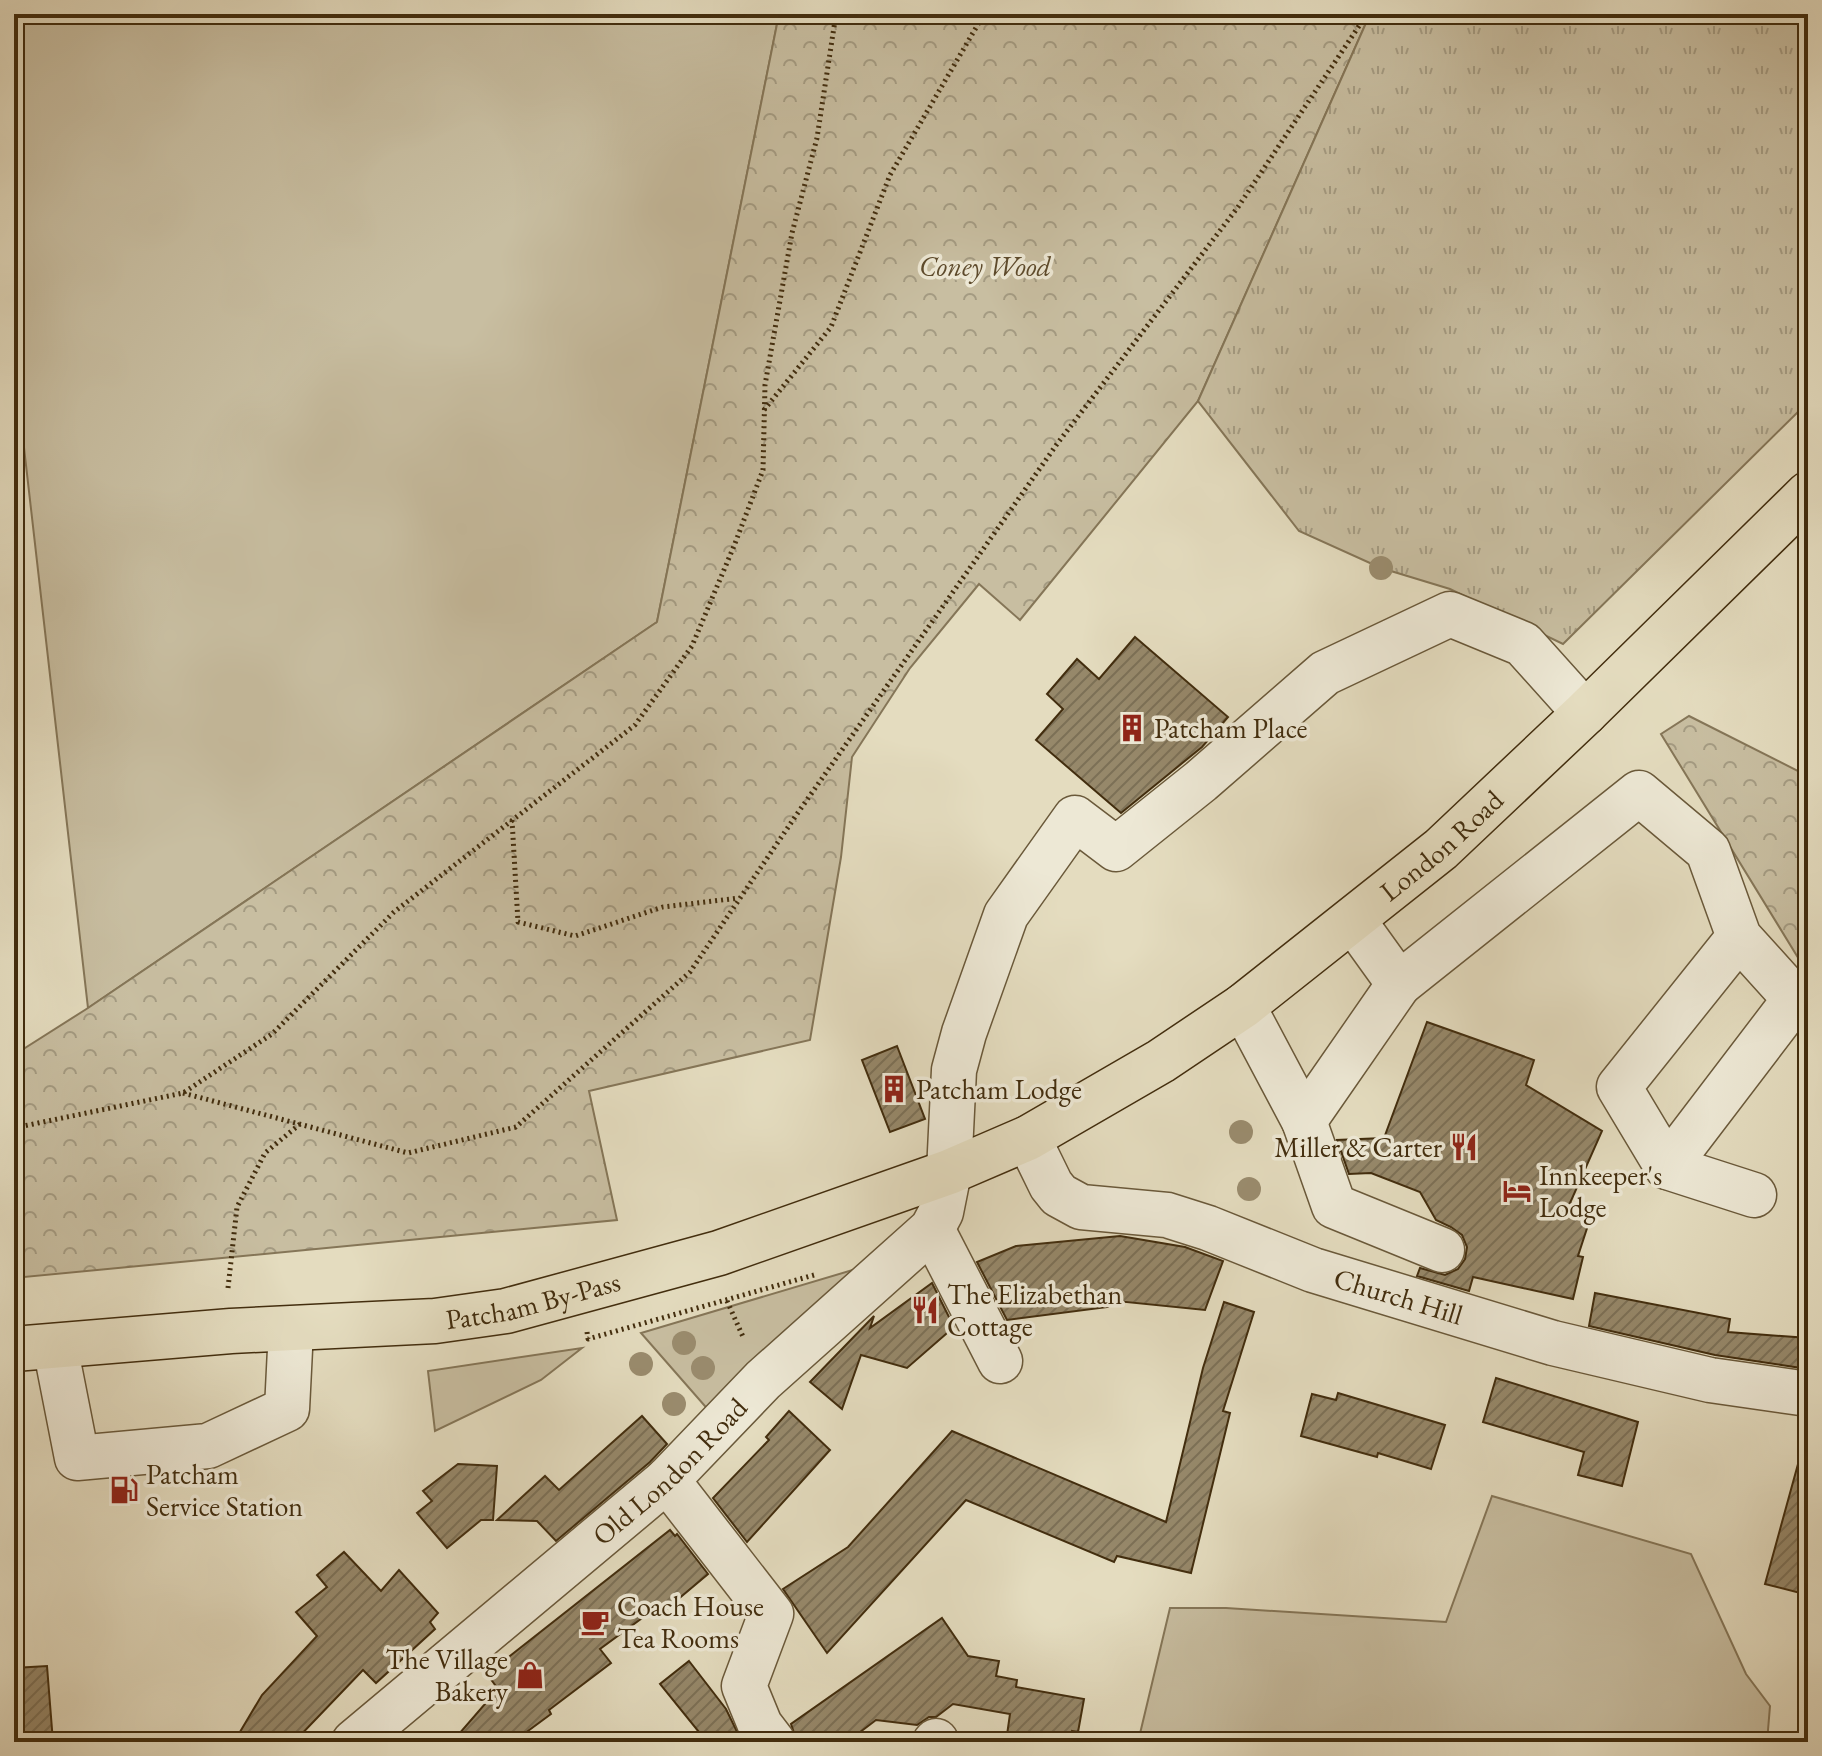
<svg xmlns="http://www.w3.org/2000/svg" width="1822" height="1756" viewBox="0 0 1822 1756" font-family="'EB Garamond',serif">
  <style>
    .green { fill: #c8bea1; stroke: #857658; stroke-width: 2 }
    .forest { fill: url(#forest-crowns); stroke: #857658; stroke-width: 2 }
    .park { fill: url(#park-tufts); stroke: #857658; stroke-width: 2 }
    .building { fill: url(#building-hatch); stroke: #422d0e; stroke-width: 2 }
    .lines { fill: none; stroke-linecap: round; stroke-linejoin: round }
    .minor-casing { stroke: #6a593a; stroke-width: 47 }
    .highway-casing { stroke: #422d0e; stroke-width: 47 }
    .path { stroke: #422d0e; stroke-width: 5; stroke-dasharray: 2 4; stroke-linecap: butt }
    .minor { stroke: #ede8d5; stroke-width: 44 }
    .highway { stroke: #e4dcbf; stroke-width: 44 }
    .tree { fill: #9a8c6e }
    .labels { text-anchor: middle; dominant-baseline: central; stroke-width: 7; stroke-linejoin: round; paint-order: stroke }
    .park-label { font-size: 28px; font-style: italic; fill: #5d4a2b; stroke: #ede8d5 }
    .poi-label { font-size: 28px; fill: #422d0e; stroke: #ede8d5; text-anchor: start }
    .street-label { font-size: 28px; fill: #422d0e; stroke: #ede8d5 }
  </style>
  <defs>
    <pattern id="forest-crowns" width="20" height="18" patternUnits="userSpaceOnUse" patternTransform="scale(2)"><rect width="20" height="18" fill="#c8bea1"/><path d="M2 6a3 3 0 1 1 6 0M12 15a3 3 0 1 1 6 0" fill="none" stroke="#a49b82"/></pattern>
    <pattern id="park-tufts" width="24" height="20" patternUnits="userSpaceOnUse" patternTransform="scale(2)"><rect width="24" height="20" fill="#c8bea1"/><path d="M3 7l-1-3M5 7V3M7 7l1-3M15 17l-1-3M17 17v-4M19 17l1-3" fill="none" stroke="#a49b82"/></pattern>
    <pattern id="building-hatch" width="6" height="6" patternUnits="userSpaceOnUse" patternTransform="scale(2)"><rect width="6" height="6" fill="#96886a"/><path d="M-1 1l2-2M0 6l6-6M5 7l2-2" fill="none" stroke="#7c7056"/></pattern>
  </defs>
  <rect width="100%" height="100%" fill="#e4dcbf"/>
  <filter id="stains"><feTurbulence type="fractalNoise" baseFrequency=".0025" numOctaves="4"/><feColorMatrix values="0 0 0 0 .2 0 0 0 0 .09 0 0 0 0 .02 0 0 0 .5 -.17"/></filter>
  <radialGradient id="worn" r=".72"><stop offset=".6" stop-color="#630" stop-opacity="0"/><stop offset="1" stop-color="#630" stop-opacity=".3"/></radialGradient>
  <g class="green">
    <polygon points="14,14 779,14 657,622 88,1008 14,360"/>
    <polygon points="856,1269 711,1413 641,1333"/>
    <polygon points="582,1348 541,1380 435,1431 428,1371"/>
    <polygon points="1492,1496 1691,1554 1746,1674 1770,1706 1767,1742 1138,1742 1170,1608 1226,1608 1446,1622"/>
  </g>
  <g class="forest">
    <polygon points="779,14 1370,14 1198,401 1020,620 979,584 910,668 852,757 841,857 810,1040 589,1091 617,1220 14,1278 14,1055 88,1008 657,622"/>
    <polygon points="1689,716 1808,776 1808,974 1661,734"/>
  </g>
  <polygon class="park" points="1370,14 1808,14 1808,402 1563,644 1450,589 1381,568 1299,531 1198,401"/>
  <g class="building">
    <polygon points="1135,637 1228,717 1202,747 1121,813 1036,740 1063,709 1047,694 1077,659 1099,679"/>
    <polygon points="1427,1022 1534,1060 1526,1085 1602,1131 1570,1203 1582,1209 1578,1218 1589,1222 1578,1256 1583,1257 1573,1299 1473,1277 1469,1291 1417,1276 1420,1268 1445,1275 1458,1269 1465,1259 1467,1247 1462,1235 1451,1227 1436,1220 1420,1192 1371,1173 1349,1174 1337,1140 1384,1138"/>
    <polygon points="897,1046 925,1119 890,1132 862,1060"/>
    <polygon points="1120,1236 1185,1247 1223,1261 1205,1310 1107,1300 1108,1307 1007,1320 977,1262 1016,1246"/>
    <polygon points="932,1283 954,1327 907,1368 861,1355 842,1409 810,1382 874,1316 870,1328"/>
    <polygon points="1595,1293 1730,1319 1728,1332 1808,1338 1808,1369 1715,1355 1589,1326"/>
    <polygon points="1224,1302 1254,1312 1223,1411 1230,1413 1191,1573 1117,1556 1114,1562 966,1500 827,1653 783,1589 848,1547 952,1431 1166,1522 1203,1368"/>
    <polygon points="1496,1378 1638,1422 1622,1486 1578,1475 1584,1452 1483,1422"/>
    <polygon points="1338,1393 1445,1425 1431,1469 1378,1453 1377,1457 1301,1436 1312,1394 1336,1400"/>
    <polygon points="789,1411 830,1450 747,1542 713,1498 769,1440 766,1437"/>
    <polygon points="642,1416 667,1444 650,1462 556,1541 537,1521 497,1520 545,1476 559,1490"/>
    <polygon points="458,1464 497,1466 493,1520 481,1520 447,1548 417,1513 432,1501 423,1491"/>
    <polygon points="1798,1464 1808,1465 1808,1595 1765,1584"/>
    <polygon points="670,1530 675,1536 677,1534 708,1574 664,1611 660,1605 600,1649 611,1663 549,1710 551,1714 513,1742 452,1742 498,1689 487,1674"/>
    <polygon points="344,1552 381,1591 399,1570 438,1613 430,1622 435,1629 376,1683 363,1670 294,1742 234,1742 262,1695 317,1636 296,1612 327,1587 317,1575"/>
    <polygon points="942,1618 968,1656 999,1661 996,1676 1017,1680 1016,1687 1084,1699 1078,1732 1072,1731 1070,1742 1006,1742 1010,1714 953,1704 936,1717 929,1717 917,1725 876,1720 847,1742 797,1742 791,1724"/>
    <polygon points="689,1661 726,1709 742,1742 707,1742 660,1684"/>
    <polygon points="47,1666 53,1742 14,1742 14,1668"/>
  </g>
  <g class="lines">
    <defs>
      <g id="minor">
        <polyline points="1353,920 1399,984 1639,793 1708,851 1739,937 1619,1087 1667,1167 1795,999 1739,937"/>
        <polyline points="1243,1006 1304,1121 1334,1206 1442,1250"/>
        <polyline points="1304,1121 1399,984"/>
        <path id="s1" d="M1028,1138l23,47 8,10 22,12 86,8 41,13 105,42 240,73 157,37 98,14"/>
        <polyline points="1667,1167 1754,1195"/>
        <polyline points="932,1229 1000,1361"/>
        <polyline points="55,1346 77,1458 208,1446 287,1409 291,1329"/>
        <polyline points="667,1480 771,1614 744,1686 760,1725 773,1742"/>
        <path id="s2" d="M354,1742l313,-262 96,-100 169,-151 9,-17 8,-40 5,-102 10,-37 42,-118 69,-97 41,31 85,-68 124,-108 125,-59 73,30 62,69"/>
        <polyline points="935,1742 936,1741"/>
      </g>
      <g id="highway">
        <path id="s3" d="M14,1349l217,-18 204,-10 71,-10 213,-58 230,-81 79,-34 133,-77 82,-55 198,-157 144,-136 223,-219"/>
      </g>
    </defs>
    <use href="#minor" class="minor-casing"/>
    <use href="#highway" class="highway-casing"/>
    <g class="path">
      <polyline points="764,410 831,327 890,175 984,14"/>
      <polyline points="512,820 518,922 575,936 663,907 739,898"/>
      <polyline points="183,1093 408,1153 516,1127 690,972 797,814 1057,444 1238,207 1367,14"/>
      <polyline points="14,1128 183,1093 272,1034 394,912 635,725 692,646 734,546 763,470 765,385 792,233 817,138 836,14"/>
      <polyline points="228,1288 237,1207 265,1153 300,1124"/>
      <polyline points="727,1301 744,1339"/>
      <polyline points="587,1332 588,1339 814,1275"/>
    </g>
    <use href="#minor" class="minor"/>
    <use href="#highway" class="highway"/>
  </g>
  <g class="tree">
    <circle cx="1381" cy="568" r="12"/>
    <circle cx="1241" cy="1132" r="12"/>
    <circle cx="1249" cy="1189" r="12"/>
    <circle cx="684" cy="1343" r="12"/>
    <circle cx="641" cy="1364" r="12"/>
    <circle cx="703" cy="1368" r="12"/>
    <circle cx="674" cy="1404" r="12"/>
  </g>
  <defs>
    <symbol id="building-bare" viewBox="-9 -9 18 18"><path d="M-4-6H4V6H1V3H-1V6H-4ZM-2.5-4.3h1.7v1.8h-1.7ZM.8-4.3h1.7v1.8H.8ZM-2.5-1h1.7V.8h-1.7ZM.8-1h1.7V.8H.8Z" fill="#8f2418" stroke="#ede8d5" stroke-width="2.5" paint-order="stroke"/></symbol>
    <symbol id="restaurant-bare" viewBox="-9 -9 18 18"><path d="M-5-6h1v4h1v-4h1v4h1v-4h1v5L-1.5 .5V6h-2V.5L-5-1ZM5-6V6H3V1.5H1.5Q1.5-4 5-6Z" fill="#8f2418" stroke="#ede8d5" stroke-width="2.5" paint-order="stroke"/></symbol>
    <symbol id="hotel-bare" viewBox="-9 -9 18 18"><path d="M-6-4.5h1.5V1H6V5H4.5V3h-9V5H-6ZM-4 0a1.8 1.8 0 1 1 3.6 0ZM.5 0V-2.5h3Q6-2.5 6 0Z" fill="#8f2418" stroke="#ede8d5" stroke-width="2.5" paint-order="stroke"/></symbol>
    <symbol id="fuel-bare" viewBox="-9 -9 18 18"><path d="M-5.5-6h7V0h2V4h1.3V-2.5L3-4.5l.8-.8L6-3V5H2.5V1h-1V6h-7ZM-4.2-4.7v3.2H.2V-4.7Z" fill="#8f2418" stroke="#ede8d5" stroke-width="2.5" paint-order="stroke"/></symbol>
    <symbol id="cafe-bare" viewBox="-9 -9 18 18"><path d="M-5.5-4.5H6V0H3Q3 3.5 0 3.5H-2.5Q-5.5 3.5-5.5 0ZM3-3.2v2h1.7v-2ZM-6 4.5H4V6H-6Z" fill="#8f2418" stroke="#ede8d5" stroke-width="2.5" paint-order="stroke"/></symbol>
    <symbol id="shop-bare" viewBox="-9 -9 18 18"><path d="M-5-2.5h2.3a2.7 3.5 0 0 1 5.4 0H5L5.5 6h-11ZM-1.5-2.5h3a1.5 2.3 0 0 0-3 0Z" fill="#8f2418" stroke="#ede8d5" stroke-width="2.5" paint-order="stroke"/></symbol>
  </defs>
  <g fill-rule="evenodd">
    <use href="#building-bare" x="1112" y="708" width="40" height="40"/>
    <use href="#building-bare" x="874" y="1069" width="40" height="40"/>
    <use href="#restaurant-bare" x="1444" y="1127" width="40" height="40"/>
    <use href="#hotel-bare" x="1497" y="1171" width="40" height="40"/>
    <use href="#restaurant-bare" x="905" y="1290" width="40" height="40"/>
    <use href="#fuel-bare" x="104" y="1470" width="40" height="40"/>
    <use href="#cafe-bare" x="575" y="1602" width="40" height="40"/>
    <use href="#shop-bare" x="510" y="1655" width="40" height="40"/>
  </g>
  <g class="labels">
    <g class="park-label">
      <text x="985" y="266">Coney Wood</text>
    </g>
    <g class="poi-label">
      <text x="1154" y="728">Patcham Place</text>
      <text x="916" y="1089">Patcham Lodge</text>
      <text x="1442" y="1147" text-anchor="end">Miller &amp; Carter</text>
      <text x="1539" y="1175">Innkeeper's<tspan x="1539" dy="32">Lodge</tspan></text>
      <text x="947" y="1294">The Elizabethan<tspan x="947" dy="32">Cottage</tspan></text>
      <text x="146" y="1474">Patcham<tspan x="146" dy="32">Service Station</tspan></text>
      <text x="617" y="1606">Coach House<tspan x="617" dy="32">Tea Rooms</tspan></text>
      <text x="508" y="1659" text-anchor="end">The Village<tspan x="508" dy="32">Bakery</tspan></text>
    </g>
    <g class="street-label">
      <text stroke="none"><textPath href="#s3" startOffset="1552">London Road</textPath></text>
      <text stroke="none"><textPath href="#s1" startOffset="422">Church Hill</textPath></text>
      <text stroke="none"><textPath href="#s3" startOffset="522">Patcham By-Pass</textPath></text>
      <text stroke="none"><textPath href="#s2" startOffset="416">Old London Road</textPath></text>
    </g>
  </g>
  <rect width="1822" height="1756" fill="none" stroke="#e4dcbf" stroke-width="48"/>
  <rect x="16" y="16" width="1790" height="1724" fill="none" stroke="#422d0e" stroke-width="4"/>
  <rect x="24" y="24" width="1774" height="1708" fill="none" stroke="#422d0e" stroke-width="2"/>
  <rect width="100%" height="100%" filter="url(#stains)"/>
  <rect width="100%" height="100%" fill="url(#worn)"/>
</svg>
